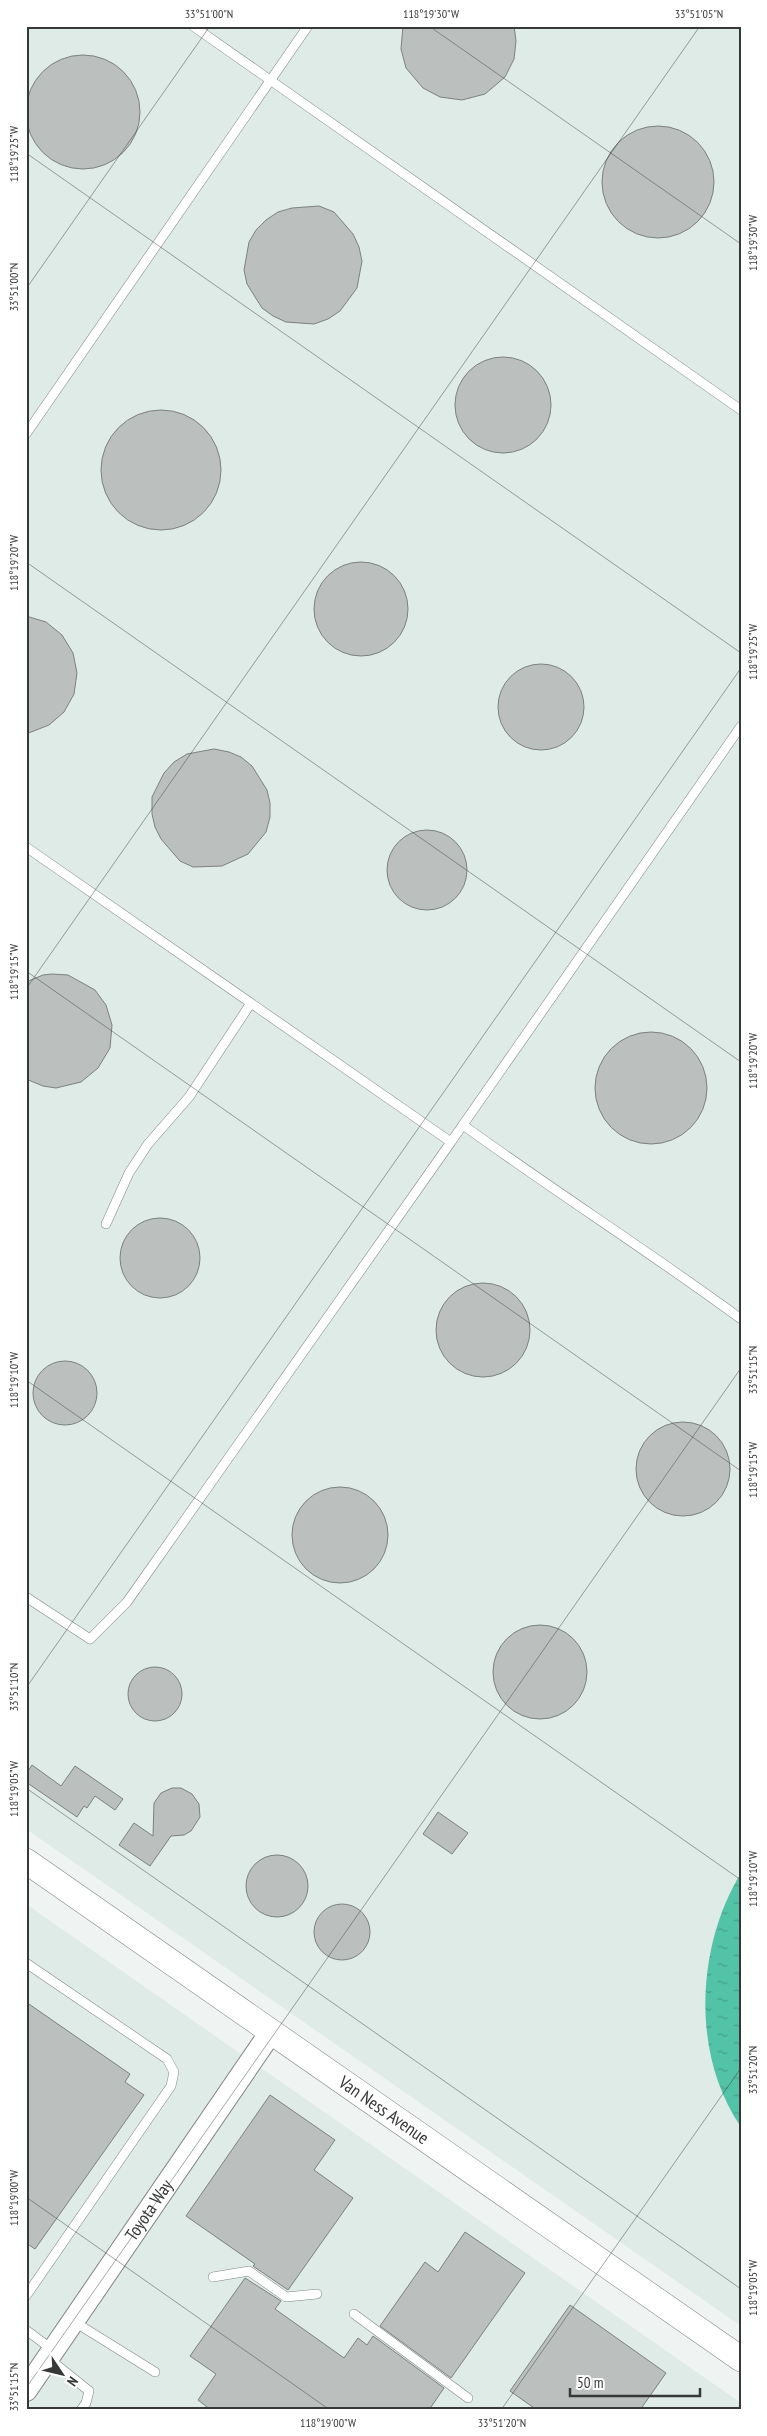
<svg xmlns="http://www.w3.org/2000/svg" width="767" height="2436" font-family="'PT Sans Narrow',sans-serif">
<defs>
<pattern id="water-ripples" width="26" height="14" patternUnits="userSpaceOnUse" patternTransform="scale(1.25)"><rect width="26" height="14" fill="#52c3a6"/><path d="M2 4q2-2 4 0t4 0M15 11q2-2 4 0t4 0" fill="none" stroke="#459f88"/></pattern>
</defs>
<rect width="100%" height="100%" fill="#eff4f3"/>
<path fill="#deebe6" d="M 26,26 L 741,26 L 741,2326 L 26,1829 Z
M 26,1904 L 741,2403 L 741,2410 L 26,2410 Z"/>
<path fill="url(#water-ripples)" d="M 741,1873 L 741,2127 C 691,2055 696,1946 741,1873 Z"/>
<path fill="#bbc0be" stroke="#7c817f" d="M 403,26 L 514,26 L 516,41 L 514,59 L 505,77 L 485,94 L 462,100 L 440,97 L 423,88 L 406,68 L 401,49 Z
M26 112a57 57 0 1 1 114 0a57 57 0 1 1-114 0Z
M602 182a56 56 0 1 1 112 0a56 56 0 1 1-112 0Z
M 319,206 L 334,212 L 353,234 L 359,247 L 362,261 L 357,288 L 340,311 L 328,319 L 314,324 L 286,322 L 273,316 L 262,308 L 247,284 L 244,270 L 249,242 L 256,230 L 266,220 L 278,212 L 292,208 Z
M455 405a48 48 0 1 1 96 0a48 48 0 1 1-96 0Z
M101 470a60 60 0 1 1 120 0a60 60 0 1 1-120 0Z
M314 609a47 47 0 1 1 94 0a47 47 0 1 1-94 0Z
M 26,616 L 46,622 L 62,635 L 73,653 L 77,673 L 74,694 L 64,712 L 49,725 L 26,734 Z
M498 707a43 43 0 1 1 86 0a43 43 0 1 1-86 0Z
M 214,749 L 229,752 L 241,757 L 252,766 L 267,790 L 270,803 L 270,817 L 266,832 L 248,854 L 222,866 L 193,867 L 180,861 L 161,839 L 155,827 L 152,814 L 152,797 L 164,773 L 174,762 L 187,754 Z
M387 870a40 40 0 1 1 80 0a40 40 0 1 1-80 0Z
M 52,974 L 68,975 L 95,990 L 106,1005 L 112,1025 L 110,1048 L 98,1068 L 81,1082 L 56,1088 L 43,1086 L 26,1079 L 26,982 L 43,975 Z
M595 1088a56 56 0 1 1 112 0a56 56 0 1 1-112 0Z
M120 1258a40 40 0 1 1 80 0a40 40 0 1 1-80 0Z
M436 1330a47 47 0 1 1 94 0a47 47 0 1 1-94 0Z
M33 1393a32 32 0 1 1 64 0a32 32 0 1 1-64 0Z
M636 1469a47 47 0 1 1 94 0a47 47 0 1 1-94 0Z
M292 1535a48 48 0 1 1 96 0a48 48 0 1 1-96 0Z
M493 1672a47 47 0 1 1 94 0a47 47 0 1 1-94 0Z
M128 1694a27 27 0 1 1 54 0a27 27 0 1 1-54 0Z
M 32,1765 L 61,1786 L 75,1766 L 123,1799 L 115,1810 L 95,1796 L 87,1808 L 84,1806 L 77,1817 L 26,1782 L 26,1774 Z
M 172,1788 L 181,1788 L 192,1794 L 199,1804 L 200,1817 L 191,1831 L 184,1835 L 171,1836 L 150,1866 L 119,1845 L 134,1823 L 153,1836 L 154,1803 L 161,1793 Z
M 438,1812 L 468,1833 L 452,1854 L 423,1834 Z
M246 1886a31 31 0 1 1 62 0a31 31 0 1 1-62 0Z
M314 1932a28 28 0 1 1 56 0a28 28 0 1 1-56 0Z
M 26,2002 L 130,2074 L 125,2082 L 144,2095 L 35,2249 L 26,2243 Z
M 270,2095 L 335,2140 L 314,2170 L 353,2198 L 288,2290 L 253,2266 L 255,2264 L 186,2216 Z
M 465,2232 L 525,2273 L 451,2378 L 380,2326 L 425,2262 L 438,2272 Z
M 245,2278 L 281,2301 L 275,2309 L 344,2358 L 358,2338 L 367,2345 L 373,2336 L 444,2388 L 429,2410 L 211,2410 L 198,2400 L 216,2374 L 190,2356 Z
M 570,2305 L 666,2373 L 640,2410 L 537,2410 L 510,2391 Z"/>
<g fill="none" stroke-linecap="round" stroke-linejoin="round">
<g stroke="#808483" stroke-width="10">
<path id="service" d="M 193,26 L 741,410
M 26,434 L 308,26
M 26,847 L 451,1142 L 741,726
M 463,1125 C 554,1191 650,1252 741,1319
M 106,1224 L 129,1173 L 148,1144 L 189,1097 L 251,1003
M 26,1597 L 90,1639 L 127,1602 L 451,1142
M 26,1963 L 167,2059 L 174,2072 L 171,2086 L 26,2296
M 213,2277 L 249,2271 L 286,2297 L 317,2294
M 354,2314 L 468,2398
M 73,2321 L 155,2372
M 26,2330 L 53,2350
M 48,2358 L 89,2391 L 86,2403 L 81,2410"/>
</g>
<g stroke="#808483" stroke-width="24">
<g id="tertiary">
<path id="s1" d="M 26,2390 L 271,2032"/>
</g>
</g>
<g stroke="#808483" stroke-width="26">
<g id="secondary">
<path id="s2" d="M 26,1861 L 741,2359"/>
</g>
</g>
<use href="#service" stroke="#fff" stroke-width="9"/>
<use href="#tertiary" stroke="#fff" stroke-width="22"/>
<use href="#secondary" stroke="#fff" stroke-width="25"/>
</g>
<path fill="none" stroke="#373938" stroke-width="1" stroke-opacity="0.45" d="M 429,26 L 741,244M 26,153 L 741,653M 26,289 L 210,26M 26,562 L 741,1062M 26,971 L 741,1471M 26,989 L 700,26M 26,1380 L 741,1880M 26,1688 L 741,668M 26,1788 L 741,2289M 26,2197 L 330,2410M 26,2388 L 741,1368M 501,2410 L 741,2068"/>
<g text-anchor="middle" stroke-width="4.5" stroke-linejoin="round" paint-order="stroke">
<g font-size="18" fill="#373938" stroke="#fff">
<text dy="6" stroke="none"><textPath href="#s2" startOffset="436">Van Ness Avenue</textPath></text>
<text dy="6" stroke="none"><textPath href="#s1" startOffset="218">Toyota Way</textPath></text>
</g>
</g>
<rect width="767" height="2436" fill="none" stroke="#ffffff" stroke-width="55"/>
<g transform="translate(62 2374) rotate(125)" stroke="#ffffff" stroke-width="4" paint-order="stroke">
<path d="M0-4L9 19L0 12L-9 19Z" fill="#373938"/>
<text y="-8" font-size="14" font-weight="bold" text-anchor="middle" fill="#373938">N</text>
</g>
<path d="M570 2388v8h130v-8" fill="none" stroke="#373938" stroke-width="2.5"/>
<text x="577" y="2388" font-size="15" fill="#373938" stroke="#ffffff" stroke-width="4" paint-order="stroke">50 m</text>
<rect x="28" y="28" width="712" height="2380" fill="none" stroke="#373938" stroke-width="2"/>
<g font-size="12" text-anchor="middle" fill="#373938">
<text x="209" y="18">33°51'00"N</text>
<text x="431" y="18">118°19'30"W</text>
<text x="699" y="18">33°51'05"N</text>
<text transform="translate(14 154) rotate(-90)" y="4">118°19'25"W</text>
<text transform="translate(753 243) rotate(-90)" y="4">118°19'30"W</text>
<text transform="translate(14 287) rotate(-90)" y="4">33°51'00"N</text>
<text transform="translate(14 563) rotate(-90)" y="4">118°19'20"W</text>
<text transform="translate(753 652) rotate(-90)" y="4">118°19'25"W</text>
<text transform="translate(14 972) rotate(-90)" y="4">118°19'15"W</text>
<text transform="translate(753 1061) rotate(-90)" y="4">118°19'20"W</text>
<text transform="translate(753 1370) rotate(-90)" y="4">33°51'15"N</text>
<text transform="translate(14 1380) rotate(-90)" y="4">118°19'10"W</text>
<text transform="translate(753 1470) rotate(-90)" y="4">118°19'15"W</text>
<text transform="translate(14 1687) rotate(-90)" y="4">33°51'10"N</text>
<text transform="translate(14 1789) rotate(-90)" y="4">118°19'05"W</text>
<text transform="translate(753 1879) rotate(-90)" y="4">118°19'10"W</text>
<text transform="translate(753 2070) rotate(-90)" y="4">33°51'20"N</text>
<text transform="translate(14 2198) rotate(-90)" y="4">118°19'00"W</text>
<text transform="translate(753 2288) rotate(-90)" y="4">118°19'05"W</text>
<text transform="translate(14 2387) rotate(-90)" y="4">33°51'15"N</text>
<text x="328" y="2427">118°19'00"W</text>
<text x="502" y="2427">33°51'20"N</text>
</g>
</svg>
